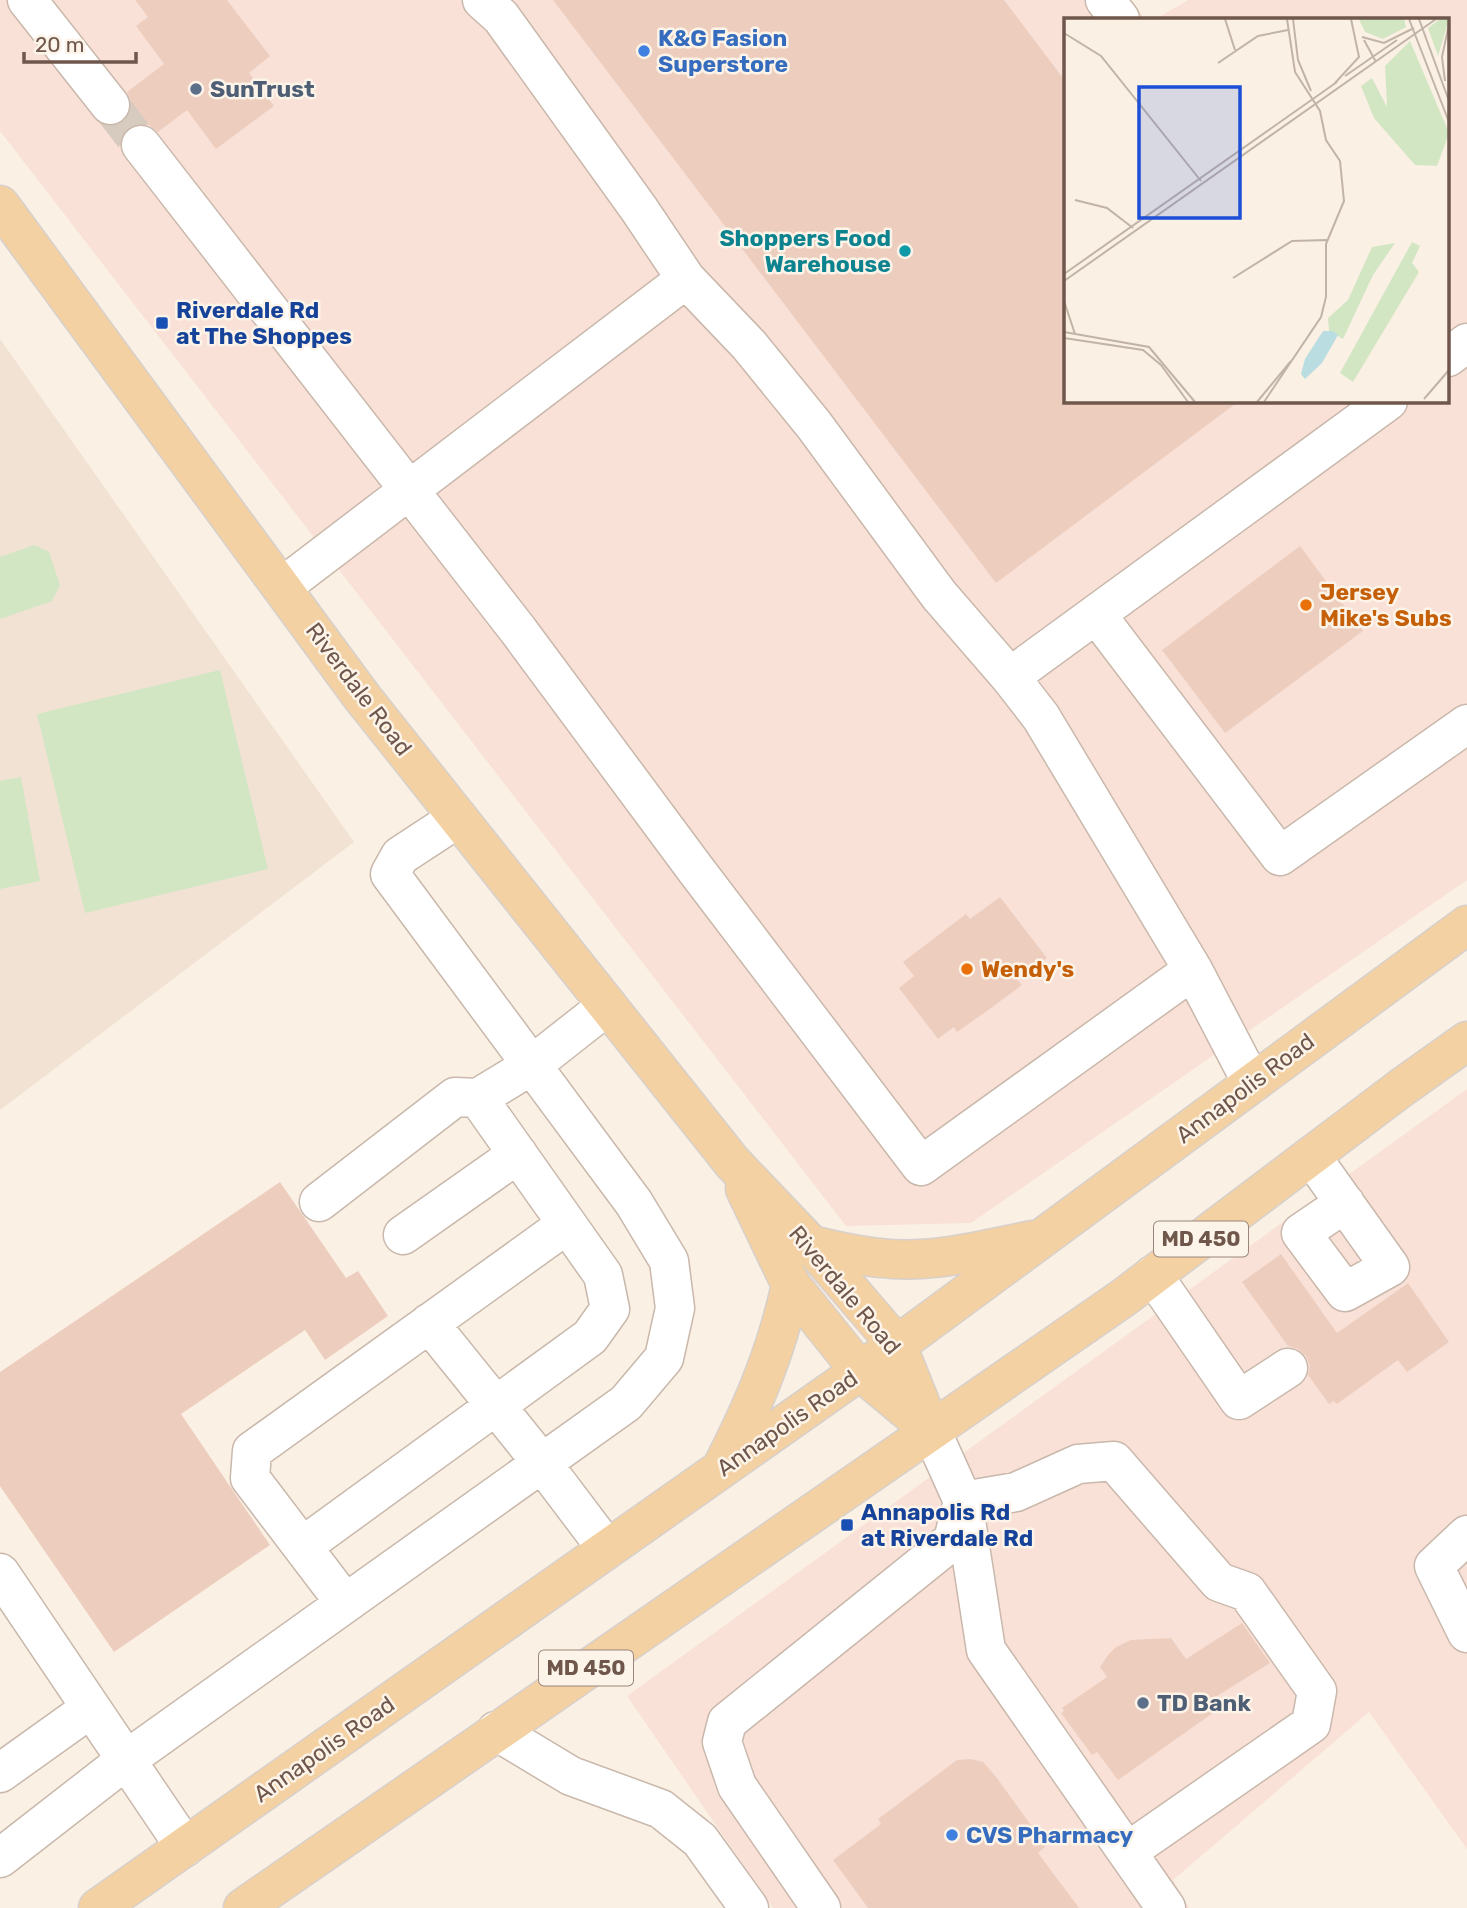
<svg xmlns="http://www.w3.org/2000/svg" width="1467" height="1908" font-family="Rubik,sans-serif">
<rect width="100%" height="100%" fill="#faf0e4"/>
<path fill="#f1e2d3" d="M 0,339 L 354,842 L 0,1110 Z"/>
<path fill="#f9e1d8" d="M 0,0 L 1131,0 L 1145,19 L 1066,19 L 1066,401 L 1448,401 L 1448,19 L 1156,19 L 1188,0 L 1467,0 L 1467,880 L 971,1223 L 846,1226 L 0,131 Z
M 1467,1089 L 1467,1849 L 1369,1712 L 1173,1880 L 1189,1908 L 773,1908 L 627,1696 Z"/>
<path fill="#d3e6c4" d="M 34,545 L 49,552 L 60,585 L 52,601 L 0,619 L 0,557 Z
M 220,670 L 268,869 L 85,913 L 37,714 Z
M 21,777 L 40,881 L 0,889 L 0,781 Z"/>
<path fill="#edcebe" d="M 135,0 L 227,0 L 270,56 L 249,73 L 274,106 L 216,149 L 187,110 L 158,132 L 149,125 L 139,123 L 128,127 L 121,137 L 119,148 L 102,125 L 114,126 L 124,122 L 130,112 L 132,103 L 127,92 L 164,64 L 136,26 L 148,17 Z
M 553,0 L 1004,0 L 1066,82 L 1066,401 L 1239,401 L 996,583 Z
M 1300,546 L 1363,631 L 1225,733 L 1162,650 Z
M 1000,897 L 1047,958 L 1017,979 L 1022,985 L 987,1011 L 957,1032 L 954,1027 L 938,1039 L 899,988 L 914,976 L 903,962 L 966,914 L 970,919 Z
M 280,1182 L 346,1278 L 358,1271 L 388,1316 L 325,1360 L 305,1330 L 181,1414 L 270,1545 L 114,1652 L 0,1486 L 0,1372 Z
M 1281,1254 L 1337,1333 L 1408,1283 L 1449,1342 L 1407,1372 L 1398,1360 L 1337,1404 L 1334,1401 L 1329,1404 L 1308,1375 L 1310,1366 L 1306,1356 L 1298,1349 L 1288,1346 L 1242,1282 Z
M 1242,1623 L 1270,1663 L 1214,1698 L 1220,1708 L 1118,1780 L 1097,1752 L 1092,1755 L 1061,1713 L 1064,1711 L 1062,1708 L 1107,1677 L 1100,1667 L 1108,1655 L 1116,1647 L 1131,1640 L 1171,1638 L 1186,1659 Z
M 971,1759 L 983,1762 L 997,1778 L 1046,1846 L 1038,1853 L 1079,1908 L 868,1908 L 833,1860 L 881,1824 L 878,1819 L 957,1760 Z"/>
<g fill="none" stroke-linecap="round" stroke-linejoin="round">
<path stroke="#d7cabe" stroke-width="38" stroke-dasharray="38 19" stroke-linecap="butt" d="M 110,105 L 141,145"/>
<g stroke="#c9b8ab" stroke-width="41">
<path id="minor" d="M 27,0 L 110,105
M 482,0 L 501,17 L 639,209 L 686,279 L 749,345 L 814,425 L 939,595 L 1010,677 L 1041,717 L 1193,970 L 1252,1083
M 1105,0 L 1120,19
M 141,145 L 518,630 L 696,870 L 921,1166 L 1193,970
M 1448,357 L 1467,343
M 282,587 L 686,279
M 1096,614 L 1280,856 L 1467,724
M 1010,677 L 1388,401
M 478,1098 L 532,1065 L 607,1006
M 1311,1156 L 1390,1267 L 1345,1292 L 1301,1233 L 1345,1203
M 403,1235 L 518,1154
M 1153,1275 L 1239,1400 L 1288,1368
M 429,1323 L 542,1463 L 607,1549
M 931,1430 L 963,1501 L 986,1650 L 1166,1908
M 963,1501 L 1016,1492 L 1078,1464 L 1114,1461 L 1219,1582 L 1247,1592 L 1317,1691 L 1311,1724 L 1127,1852
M 1467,1535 L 1434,1566 L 1467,1633
M 303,1546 L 590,1337 L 610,1309 L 603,1275 L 478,1098 L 455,1097 L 319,1202
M 0,1573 L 185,1847
M 345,1603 L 250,1478 L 252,1451 L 566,1225
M 496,1731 L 571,1776 L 661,1809 L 700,1840 L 749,1908
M 0,1773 L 91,1708
M 0,1858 L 126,1760 L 626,1403 L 664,1358 L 675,1308 L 669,1261 L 634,1203 L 390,874 L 400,856 L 458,818
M 821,1908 L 737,1786 L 722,1742 L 727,1722 L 953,1540 L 963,1501"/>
</g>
<g stroke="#d7d0cd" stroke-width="41">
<path id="major" d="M 0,205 L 362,697 L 732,1162 L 811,1245 L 897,1345 L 931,1430
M 745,1189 L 791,1285 L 860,1371 L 927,1427
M 811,1245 C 834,1250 857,1256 881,1258 C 931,1264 983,1250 1032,1240
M 723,1465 C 754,1404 776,1353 791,1285
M 98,1908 L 897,1345 L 1467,925
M 243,1908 L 1123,1298 L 1401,1088 L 1467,1041"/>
</g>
<use href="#minor" stroke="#fff" stroke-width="38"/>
<use href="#major" stroke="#f3d1a2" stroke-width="38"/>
</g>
<g fill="#3f7fe0" stroke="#fdf4e9" stroke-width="2.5">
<circle cx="644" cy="51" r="7"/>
<circle cx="952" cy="1835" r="7"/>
</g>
<g fill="#5c6f8a" stroke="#fdf4e9" stroke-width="2.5">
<circle cx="196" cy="89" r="7"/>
<circle cx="1143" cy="1703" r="7"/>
</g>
<circle fill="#0f9aa8" stroke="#fdf4e9" stroke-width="2.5" cx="905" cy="251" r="7"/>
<g fill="#1a4fb4" stroke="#fdf4e9" stroke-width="2.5">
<rect x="155" y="316" width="14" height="14" rx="3.5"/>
<rect x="840" y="1518" width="14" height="14" rx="3.5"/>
</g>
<g fill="#e8710a" stroke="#fdf4e9" stroke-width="2.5">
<circle cx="1306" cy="605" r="7"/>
<circle cx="967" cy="969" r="7"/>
</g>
<g text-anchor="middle" stroke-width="5" stroke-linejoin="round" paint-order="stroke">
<g fill="#fdf4e9" stroke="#9a867b" stroke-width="2">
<rect x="1154" y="1221.5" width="94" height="35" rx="5"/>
<rect x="539" y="1650.5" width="94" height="35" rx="5"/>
</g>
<g font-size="21" font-weight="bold" fill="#6f574c">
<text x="1201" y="1246">MD 450</text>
<text x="586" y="1675">MD 450</text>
</g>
<g font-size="23" font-weight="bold" fill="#366cbe" stroke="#fdf4e9" text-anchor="start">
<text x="658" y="46">K&amp;G Fasion<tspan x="658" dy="26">Superstore</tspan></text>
<text x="966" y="1843">CVS Pharmacy</text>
</g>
<g font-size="23" font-weight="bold" fill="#4e5e75" stroke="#fdf4e9" text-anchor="start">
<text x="210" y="97">SunTrust</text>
<text x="1157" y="1711">TD Bank</text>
</g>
<g font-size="23" font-weight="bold" fill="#0d838f" stroke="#fdf4e9" text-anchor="end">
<text x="891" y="246">Shoppers Food<tspan x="891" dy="26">Warehouse</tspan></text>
</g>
<g font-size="23" font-weight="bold" fill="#164399" stroke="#fdf4e9" text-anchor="start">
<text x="176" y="318">Riverdale Rd<tspan x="176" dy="26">at The Shoppes</tspan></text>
<text x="861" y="1520">Annapolis Rd<tspan x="861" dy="26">at Riverdale Rd</tspan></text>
</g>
<g font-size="23" font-weight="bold" fill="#c56008" stroke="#fdf4e9" text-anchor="start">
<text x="1320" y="600">Jersey<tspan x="1320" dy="26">Mike's Subs</tspan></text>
<text x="981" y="977">Wendy's</text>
</g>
<g font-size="23" fill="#6f574c" stroke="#fdf4e9">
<text transform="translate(359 689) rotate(53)" y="8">Riverdale Road</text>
<text transform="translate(1245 1088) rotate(-37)" y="8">Annapolis Road</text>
<text transform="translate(845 1290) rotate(50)" y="8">Riverdale Road</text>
<text transform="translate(787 1423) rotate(-35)" y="8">Annapolis Road</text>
<text transform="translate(324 1749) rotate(-35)" y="8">Annapolis Road</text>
</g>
</g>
<g transform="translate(1064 18)">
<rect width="385" height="385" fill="#faf0e4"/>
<path d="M 295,1 L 340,1 L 342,9 L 319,21 L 301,14 ZM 376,1 L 385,1 L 374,38 L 364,10 ZM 346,23 L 385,115 L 373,148 L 351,147 L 310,100 L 297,68 L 308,60 L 323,89 L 321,48 ZM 348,224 L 356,228 L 348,245 L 355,254 L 289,364 L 276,355 ZM 331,225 L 309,257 L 279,321 L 265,313 L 264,300 L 284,282 L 308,229 Z" fill="#d3e6c4"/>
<path d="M 259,313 L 269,313 L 274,317 L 258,345 L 241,361 L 237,356 L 241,341 Z" fill="#badde1"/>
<path fill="none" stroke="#c2b3a7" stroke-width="2" d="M 161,1 L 171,32M 229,1 L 234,42 L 247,73M 345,1 L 385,104M 355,1 L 385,83M 0,15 L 37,38 L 137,163M 298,19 L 320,25 L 350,10M 300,22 L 312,44M 154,45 L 194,18 L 224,12M 281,58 L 333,22M 381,63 L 378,39 L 385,6M 271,65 L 295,39 L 287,1M 11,182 L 43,190 L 69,210M 0,256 L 273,64M 169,260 L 228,223 L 263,222M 0,263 L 372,1M 0,283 L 11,316M 0,314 L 85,329 L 131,384M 0,320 L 79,332 L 97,347 L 124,384M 360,381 L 385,352M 193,384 L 227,343M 200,384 L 257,299 L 262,279 L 262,226 L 280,183 L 276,143 L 262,122 L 256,93 L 231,54 L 223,1"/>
<path fill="#1d4ed8" fill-opacity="0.15" stroke="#1d4ed8" stroke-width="3.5" d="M 75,69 L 176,69 L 176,200 L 75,200 Z"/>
<rect width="385" height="385" fill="none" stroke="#6f574c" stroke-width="3.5"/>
</g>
<path d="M24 52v10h112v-10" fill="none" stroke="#6f574c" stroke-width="3.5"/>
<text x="35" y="52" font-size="21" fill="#6f574c" stroke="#fdf4e9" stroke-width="5" paint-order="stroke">20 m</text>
</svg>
